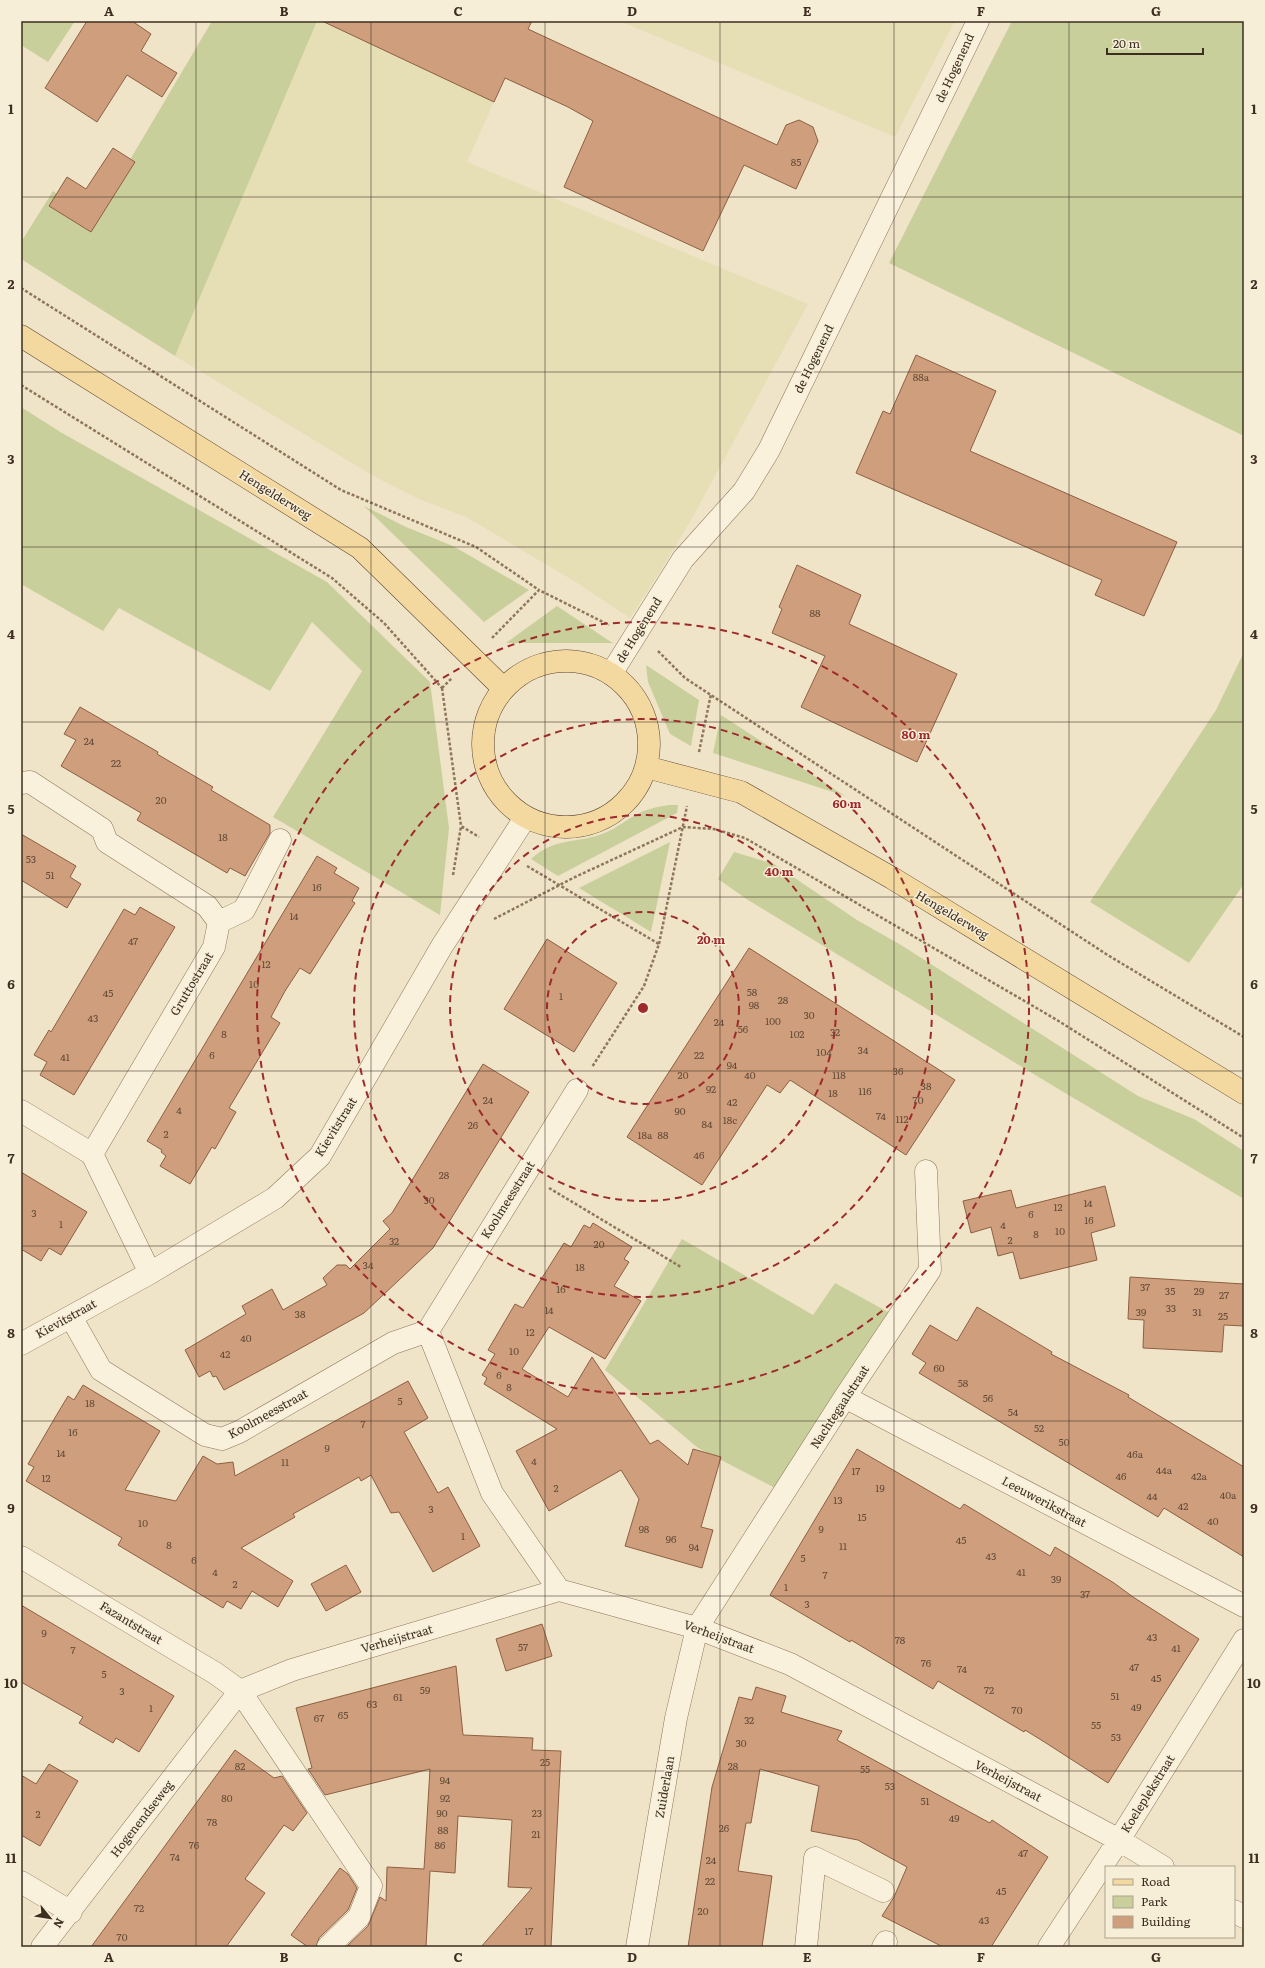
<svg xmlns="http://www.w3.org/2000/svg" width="1265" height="1968" font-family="Literata,serif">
<rect width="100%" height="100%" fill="#f0e4c8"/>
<path fill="#e6deb5" d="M 317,21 L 530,21 L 467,162 L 808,304 L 695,513 L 663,567 L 630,618 L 574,581 L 466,517 L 419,499 L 375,477 L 175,356 Z
M 620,21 L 955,21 L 895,137 Z"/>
<path fill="#c9cf9b" d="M 21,21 L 75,21 L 48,62 L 21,45 Z
M 212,21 L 317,21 L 175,356 L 21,259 L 21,242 L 53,191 L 95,219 Z
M 1012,21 L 1244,21 L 1244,436 L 889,263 Z
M 21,407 L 62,433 L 327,582 L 430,682 L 449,828 L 440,915 L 273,817 L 362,671 L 312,622 L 270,691 L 119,608 L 103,631 L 21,584 Z
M 364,506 L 406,527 L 453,546 L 529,590 L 484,622 Z
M 557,606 L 611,642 L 614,643 L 506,643 Z
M 1244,652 L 1244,884 L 1189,963 L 1090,902 L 1216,710 Z
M 646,665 L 699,700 L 691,746 L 670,734 L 648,682 Z
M 721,715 L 845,796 L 713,753 Z
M 669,805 L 678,805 L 677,813 L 558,876 L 531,859 C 555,837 574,844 602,834 C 614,830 623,822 634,816 C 645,809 657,807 669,805 Z
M 670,842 L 651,932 L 579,888 Z
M 734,852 L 774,864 L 857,920 L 901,945 L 1138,1096 L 1194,1119 L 1244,1151 L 1244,1199 L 1060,1090 L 748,900 L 718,879 Z
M 682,1239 L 813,1315 L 835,1283 L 890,1313 L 779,1490 L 698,1448 L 605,1370 Z"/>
<path fill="#cf9f7d" stroke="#8d5f41" d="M 87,21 L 132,21 L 151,34 L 141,51 L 177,73 L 162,97 L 127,75 L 97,122 L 45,88 Z
M 322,21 L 532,21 L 528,29 L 777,145 L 786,125 L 799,120 L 813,127 L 818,141 L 796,189 L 744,165 L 703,251 L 564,187 L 593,121 L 568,107 L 505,78 L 494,102 Z
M 113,148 L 135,162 L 91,232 L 49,206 L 67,177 L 86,189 Z
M 916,355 L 996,391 L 970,451 L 1177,542 L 1144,616 L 1095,595 L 1102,580 L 856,473 L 883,411 L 890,414 Z
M 797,565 L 861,595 L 849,624 L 957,674 L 917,762 L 801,707 L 825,656 L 772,633 L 782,609 L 779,607 Z
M 80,707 L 158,752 L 157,754 L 213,787 L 211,790 L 270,825 L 270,833 L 245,876 L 230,868 L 227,873 L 137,820 L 141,813 L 61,766 L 76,740 L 64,734 Z
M 21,834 L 76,866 L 70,877 L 81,884 L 67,908 L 21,880 Z
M 317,856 L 337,868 L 334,873 L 359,888 L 352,901 L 355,903 L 310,974 L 300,968 L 285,991 L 271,1017 L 280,1023 L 229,1108 L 236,1112 L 215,1149 L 212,1147 L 190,1184 L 160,1166 L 166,1156 L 161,1152 L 162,1150 L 147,1141 Z
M 140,907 L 175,927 L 74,1095 L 40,1075 L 47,1062 L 34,1055 L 49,1030 L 51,1032 L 124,909 L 135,915 Z
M 547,939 L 617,983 L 574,1052 L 504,1009 Z
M 749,948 L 955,1080 L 906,1155 L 790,1080 L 780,1093 L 767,1085 L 702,1185 L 627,1137 Z
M 483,1064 L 529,1092 L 433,1248 L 364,1313 L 274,1363 L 224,1390 L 216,1376 L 213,1377 L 210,1371 L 199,1377 L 185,1350 L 246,1314 L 242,1306 L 272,1289 L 283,1310 L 327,1285 L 323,1278 L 337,1265 L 346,1265 L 350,1269 L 390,1229 L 383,1221 L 392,1213 Z
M 21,1172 L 87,1212 L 61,1255 L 49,1248 L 41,1261 L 21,1249 Z
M 1105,1186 L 1115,1226 L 1091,1233 L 1097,1260 L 1020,1279 L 1013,1252 L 998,1256 L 991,1227 L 971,1233 L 963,1201 L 1011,1190 L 1016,1208 Z
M 593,1223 L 632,1247 L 624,1259 L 629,1262 L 614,1286 L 641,1301 L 605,1359 L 549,1327 L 522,1369 L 568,1397 L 592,1357 L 650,1444 L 658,1440 L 688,1465 L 693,1449 L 721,1457 L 701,1527 L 713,1530 L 702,1568 L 625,1546 L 639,1499 L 621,1470 L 549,1511 L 516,1451 L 557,1429 L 484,1384 L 487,1378 L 482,1375 L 495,1354 L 488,1350 L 515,1304 L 523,1308 L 564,1243 L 571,1247 L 584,1225 L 590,1228 Z
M 1130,1277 L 1244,1284 L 1244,1326 L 1224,1325 L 1222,1352 L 1143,1348 L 1144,1320 L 1128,1319 Z
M 977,1307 L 1052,1352 L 1051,1354 L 1129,1395 L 1128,1397 L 1244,1467 L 1244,1557 L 1164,1508 L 1158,1517 L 919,1373 L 926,1363 L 912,1354 L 930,1325 L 957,1341 Z
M 408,1381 L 428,1418 L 404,1432 L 438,1493 L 448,1487 L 480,1546 L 433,1572 L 399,1512 L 391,1513 L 371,1475 L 361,1481 L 359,1477 L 293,1514 L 295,1517 L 241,1548 L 293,1581 L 278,1607 L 252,1591 L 241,1609 L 227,1601 L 223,1608 L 118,1545 L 122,1538 L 26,1481 L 34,1467 L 28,1464 L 56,1416 L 68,1396 L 74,1400 L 83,1385 L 160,1431 L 125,1490 L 176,1501 L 203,1456 L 217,1464 L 233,1462 L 235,1476 Z
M 857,1449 L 960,1509 L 964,1504 L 1050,1556 L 1055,1547 L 1114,1583 L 1133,1597 L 1199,1639 L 1108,1783 L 1046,1743 L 1025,1730 L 1024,1732 L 938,1681 L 933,1689 L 851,1640 L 850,1642 L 770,1595 Z
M 346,1565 L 361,1592 L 326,1611 L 311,1584 Z
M 21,1605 L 174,1696 L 139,1752 L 116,1738 L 113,1743 L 79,1723 L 83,1717 L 21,1682 Z
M 542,1624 L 552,1656 L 506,1671 L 496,1639 Z
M 456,1666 L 463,1735 L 533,1738 L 532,1750 L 561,1751 L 551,1947 L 481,1947 L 532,1888 L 508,1887 L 512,1820 L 458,1816 L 455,1873 L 430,1871 L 426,1947 L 346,1947 L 368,1926 L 380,1897 L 386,1901 L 387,1867 L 424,1869 L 430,1769 L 325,1795 L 308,1769 L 312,1768 L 296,1708 Z
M 756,1687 L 786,1696 L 781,1712 L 842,1731 L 837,1740 L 990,1823 L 992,1820 L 1048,1857 L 991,1947 L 943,1947 L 882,1916 L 894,1897 L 907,1867 L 858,1840 L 811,1831 L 819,1786 L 760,1769 L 751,1823 L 746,1823 L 738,1871 L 772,1876 L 762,1947 L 688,1947 L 712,1787 L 739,1697 L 752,1700 Z
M 235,1750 L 274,1778 L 282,1776 L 307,1813 L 293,1831 L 284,1825 L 245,1879 L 265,1893 L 226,1947 L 91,1947 Z
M 49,1764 L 78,1781 L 40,1846 L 21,1835 L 21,1775 L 36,1784 Z
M 340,1868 L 348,1874 L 357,1888 L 348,1910 L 319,1938 L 316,1947 L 308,1947 L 291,1935 Z"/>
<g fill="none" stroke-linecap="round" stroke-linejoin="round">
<g stroke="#8d765c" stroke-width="23">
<path id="minor" d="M 611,674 L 683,559 L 744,491 L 769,450 L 978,21
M 21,783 L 30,782 L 102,829 L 107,842 L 207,906 L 219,922 L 214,947 L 92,1154 L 150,1273
M 219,922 L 244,910 L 280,840
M 21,1111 L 92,1154
M 71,1317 L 101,1370 L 205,1435 L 222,1439 L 239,1432 L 393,1343 L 428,1331 L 492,1493 L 559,1590
M 428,1331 L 577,1090
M 21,1344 L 150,1273 L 275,1198 L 320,1156 L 442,946 L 525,818
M 845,1397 L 1244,1606
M 21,1557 L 215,1673 L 240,1691 L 371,1886 L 359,1917 L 328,1947
M 240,1691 L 292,1670 L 559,1590 L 697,1628 L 790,1664 L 1119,1840 L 1163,1867
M 21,1882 L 71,1912
M 1234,1911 L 1244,1917
M 42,1947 L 240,1691
M 637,1947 L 676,1718 L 697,1628 L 845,1397 L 930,1270 L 926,1171
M 806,1947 L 815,1858 L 883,1891
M 883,1947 L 886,1942
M 1049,1947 L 1119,1840 L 1244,1640"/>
</g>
<g stroke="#5b4430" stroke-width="23">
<path id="major" d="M 21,336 L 360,548 L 503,688
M483 744a83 83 0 1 1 166 0a83 83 0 1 1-166 0Z
M 646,767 L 741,792 L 892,878 L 1244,1093"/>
</g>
<path stroke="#8d765c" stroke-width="2.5" stroke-dasharray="3 2" stroke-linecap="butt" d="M 21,288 L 341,490 L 476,547 L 539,590
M 21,385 L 332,578 L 384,623 L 442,688
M 492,638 L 539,590 L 609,625
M 658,651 L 685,678 L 1106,954 L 1244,1037
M 442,688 L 452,678
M 442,688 L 461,826 L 479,837
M 699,752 L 711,694
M 527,866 L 659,944 L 644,986 L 592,1067
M 453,875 L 461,826
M 494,919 L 575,877 L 683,827 L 714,829 L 745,838 L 1057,1020 L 1244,1138
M 659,944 L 687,806
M 549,1188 L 681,1267"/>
<use href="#minor" stroke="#faf1dc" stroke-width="22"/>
<use href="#major" stroke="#f3d9a0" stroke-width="22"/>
</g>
<path fill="none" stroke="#3d2e20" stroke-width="1" stroke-opacity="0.55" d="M 196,21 L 196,1947M 371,21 L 371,1947M 545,21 L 545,1947M 720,21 L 720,1947M 894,21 L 894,1947M 1069,21 L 1069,1947M 21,197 L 1244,197M 21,372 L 1244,372M 21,547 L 1244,547M 21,722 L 1244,722M 21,897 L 1244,897M 21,1071 L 1244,1071M 21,1246 L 1244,1246M 21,1421 L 1244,1421M 21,1596 L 1244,1596M 21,1771 L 1244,1771"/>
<g fill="none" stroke="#9e2a2b" stroke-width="2" stroke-dasharray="7 5">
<circle cx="643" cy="1008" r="96"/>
<circle cx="643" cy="1008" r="193"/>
<circle cx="643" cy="1008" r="289"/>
<circle cx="643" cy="1008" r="386"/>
</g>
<g text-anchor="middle" stroke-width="3" stroke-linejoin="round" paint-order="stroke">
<g font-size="10" fill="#624a37">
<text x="796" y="166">85</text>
<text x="921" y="381">88a</text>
<text x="815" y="617">88</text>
<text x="89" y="745">24</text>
<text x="116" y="767">22</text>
<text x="161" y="804">20</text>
<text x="223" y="841">18</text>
<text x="31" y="863">53</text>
<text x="50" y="879">51</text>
<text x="317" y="891">16</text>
<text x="294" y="920">14</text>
<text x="133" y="945">47</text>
<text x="266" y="968">12</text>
<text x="254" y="988">10</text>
<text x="752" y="996">58</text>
<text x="108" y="997">45</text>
<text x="561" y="1000">1</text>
<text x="783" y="1004">28</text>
<text x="754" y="1009">98</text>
<text x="809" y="1019">30</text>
<text x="93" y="1022">43</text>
<text x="773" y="1025">100</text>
<text x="719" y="1026">24</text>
<text x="743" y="1033">56</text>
<text x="835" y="1036">32</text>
<text x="224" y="1038">8</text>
<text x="797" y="1038">102</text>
<text x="863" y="1054">34</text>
<text x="824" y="1056">104</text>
<text x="212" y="1059">6</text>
<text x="699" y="1059">22</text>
<text x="65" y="1061">41</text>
<text x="732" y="1069">94</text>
<text x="898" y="1075">36</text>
<text x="683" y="1079">20</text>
<text x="750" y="1079">40</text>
<text x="839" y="1079">118</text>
<text x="926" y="1090">38</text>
<text x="711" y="1093">92</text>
<text x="865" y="1095">116</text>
<text x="833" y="1097">18</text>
<text x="488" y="1104">24</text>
<text x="918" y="1104">70</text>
<text x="732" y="1106">42</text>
<text x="179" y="1114">4</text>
<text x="680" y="1115">90</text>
<text x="881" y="1120">74</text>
<text x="902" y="1123">112</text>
<text x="730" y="1124">18c</text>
<text x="707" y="1128">84</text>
<text x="473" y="1129">26</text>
<text x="166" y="1138">2</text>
<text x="645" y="1139">18a</text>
<text x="663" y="1139">88</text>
<text x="699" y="1159">46</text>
<text x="444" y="1179">28</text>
<text x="429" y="1204">30</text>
<text x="1088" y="1207">14</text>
<text x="1058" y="1211">12</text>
<text x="34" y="1217">3</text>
<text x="1031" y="1218">6</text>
<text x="1089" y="1224">16</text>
<text x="61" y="1228">1</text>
<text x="1003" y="1229">4</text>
<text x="1060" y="1235">10</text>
<text x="1036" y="1238">8</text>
<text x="1010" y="1244">2</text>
<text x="394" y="1245">32</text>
<text x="599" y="1248">20</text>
<text x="368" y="1269">34</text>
<text x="580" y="1271">18</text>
<text x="1145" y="1291">37</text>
<text x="561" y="1293">16</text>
<text x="1170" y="1295">35</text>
<text x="1199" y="1295">29</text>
<text x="1224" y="1299">27</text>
<text x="1171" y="1312">33</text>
<text x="549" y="1314">14</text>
<text x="1141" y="1316">39</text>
<text x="1197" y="1316">31</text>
<text x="300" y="1318">38</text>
<text x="1223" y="1320">25</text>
<text x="530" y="1336">12</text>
<text x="246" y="1342">40</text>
<text x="514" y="1355">10</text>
<text x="225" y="1358">42</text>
<text x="939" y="1372">60</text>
<text x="499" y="1379">6</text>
<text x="963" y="1387">58</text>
<text x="509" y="1391">8</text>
<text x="988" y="1402">56</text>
<text x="400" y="1405">5</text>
<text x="90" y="1407">18</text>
<text x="1013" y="1416">54</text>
<text x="363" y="1428">7</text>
<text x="1039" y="1432">52</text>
<text x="73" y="1436">16</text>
<text x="1064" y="1446">50</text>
<text x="327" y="1452">9</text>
<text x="61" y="1457">14</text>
<text x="1135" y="1458">46a</text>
<text x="534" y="1465">4</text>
<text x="285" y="1466">11</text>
<text x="1164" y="1474">44a</text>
<text x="856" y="1475">17</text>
<text x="1121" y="1480">46</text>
<text x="1199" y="1480">42a</text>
<text x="46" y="1482">12</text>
<text x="556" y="1492">2</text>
<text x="880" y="1492">19</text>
<text x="1228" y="1499">40a</text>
<text x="1152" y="1500">44</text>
<text x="838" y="1504">13</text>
<text x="1183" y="1510">42</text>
<text x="431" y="1513">3</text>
<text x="862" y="1521">15</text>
<text x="1213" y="1525">40</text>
<text x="143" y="1527">10</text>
<text x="644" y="1533">98</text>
<text x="821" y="1533">9</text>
<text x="463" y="1540">1</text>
<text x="671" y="1543">96</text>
<text x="961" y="1544">45</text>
<text x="169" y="1549">8</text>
<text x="843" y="1550">11</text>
<text x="694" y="1551">94</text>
<text x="991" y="1560">43</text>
<text x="803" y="1562">5</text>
<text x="194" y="1564">6</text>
<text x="215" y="1576">4</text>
<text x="1021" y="1576">41</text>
<text x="825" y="1579">7</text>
<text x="1056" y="1583">39</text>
<text x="235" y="1588">2</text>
<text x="786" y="1591">1</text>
<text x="1085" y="1598">37</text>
<text x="807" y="1608">3</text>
<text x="44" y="1637">9</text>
<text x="1152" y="1641">43</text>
<text x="900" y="1644">78</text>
<text x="523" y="1651">57</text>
<text x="1176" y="1652">41</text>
<text x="73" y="1654">7</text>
<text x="926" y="1667">76</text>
<text x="1134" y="1671">47</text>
<text x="962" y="1673">74</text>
<text x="104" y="1678">5</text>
<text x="1156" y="1682">45</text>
<text x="425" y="1694">59</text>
<text x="989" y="1694">72</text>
<text x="122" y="1695">3</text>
<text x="1115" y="1700">51</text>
<text x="398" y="1701">61</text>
<text x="372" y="1708">63</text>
<text x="1136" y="1711">49</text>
<text x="151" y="1712">1</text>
<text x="1017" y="1714">70</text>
<text x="343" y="1719">65</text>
<text x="319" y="1722">67</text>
<text x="749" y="1724">32</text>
<text x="1096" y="1729">55</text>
<text x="1116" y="1741">53</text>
<text x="741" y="1747">30</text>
<text x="545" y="1766">25</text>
<text x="240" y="1770">82</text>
<text x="733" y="1770">28</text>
<text x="865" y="1773">55</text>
<text x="445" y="1784">94</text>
<text x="890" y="1790">53</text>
<text x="227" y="1802">80</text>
<text x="445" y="1802">92</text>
<text x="925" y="1805">51</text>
<text x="442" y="1817">90</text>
<text x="537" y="1817">23</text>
<text x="38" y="1818">2</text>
<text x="954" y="1822">49</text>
<text x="212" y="1826">78</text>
<text x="724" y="1832">26</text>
<text x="443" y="1834">88</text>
<text x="536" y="1838">21</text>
<text x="194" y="1849">76</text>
<text x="440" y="1849">86</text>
<text x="1023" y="1857">47</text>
<text x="175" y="1861">74</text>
<text x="711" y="1864">24</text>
<text x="710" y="1885">22</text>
<text x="1001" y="1895">45</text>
<text x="139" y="1912">72</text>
<text x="703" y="1915">20</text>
<text x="984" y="1924">43</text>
<text x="529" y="1935">17</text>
<text x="122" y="1941">70</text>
</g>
<g font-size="12" fill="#3d2e20" stroke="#f7eed8">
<text transform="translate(955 68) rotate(-65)" y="4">de Hogenend</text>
<text transform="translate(814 359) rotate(-64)" y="4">de Hogenend</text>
<text transform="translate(275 495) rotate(32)" y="4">Hengelderweg</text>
<text transform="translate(639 630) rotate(-58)" y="4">de Hogenend</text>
<text transform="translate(952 915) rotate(31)" y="4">Hengelderweg</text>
<text transform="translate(192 984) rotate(-59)" y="4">Gruttostraat</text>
<text transform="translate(336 1127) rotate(-58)" y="4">Kievitstraat</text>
<text transform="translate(508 1200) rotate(-58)" y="4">Koolmeesstraat</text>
<text transform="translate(66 1319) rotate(-29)" y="4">Kievitstraat</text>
<text transform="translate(840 1407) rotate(-57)" y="4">Nachtegaalstraat</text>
<text transform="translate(268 1414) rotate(-29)" y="4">Koolmeesstraat</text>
<text transform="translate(1044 1502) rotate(28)" y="4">Leeuwerikstraat</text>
<text transform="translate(131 1623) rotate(31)" y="4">Fazantstraat</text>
<text transform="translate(719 1637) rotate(20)" y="4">Verheijstraat</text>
<text transform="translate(397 1639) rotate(-16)" y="4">Verheijstraat</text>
<text transform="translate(1008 1781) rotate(28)" y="4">Verheijstraat</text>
<text transform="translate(665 1787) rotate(-80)" y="4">Zuiderlaan</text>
<text transform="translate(1148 1794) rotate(-58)" y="4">Koeleplekstraat</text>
<text transform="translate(142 1819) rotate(-52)" y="4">Hogenendseweg</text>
</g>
</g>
<circle cx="643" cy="1008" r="6" fill="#9e2a2b" stroke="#f7eed8" stroke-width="2"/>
<g font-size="12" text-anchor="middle" font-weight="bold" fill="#9e2a2b" stroke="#f7eed8" stroke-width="3" stroke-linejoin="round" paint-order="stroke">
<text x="916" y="739">80 m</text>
<text x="847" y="808">60 m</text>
<text x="779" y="876">40 m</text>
<text x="711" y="944">20 m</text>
</g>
<rect width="1265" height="1968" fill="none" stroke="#f7eed8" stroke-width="44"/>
<rect x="1105" y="1866" width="130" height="72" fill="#f7eed8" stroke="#ada18e"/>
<rect x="1113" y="1879" width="20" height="6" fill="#f3d9a0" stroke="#ada18e"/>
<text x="1141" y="1886" font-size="12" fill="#3d2e20">Road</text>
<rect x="1113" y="1896" width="20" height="12" fill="#c9cf9b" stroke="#ada18e"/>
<text x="1141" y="1906" font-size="12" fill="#3d2e20">Park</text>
<rect x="1113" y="1916" width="20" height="12" fill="#cf9f7d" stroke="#ada18e"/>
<text x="1141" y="1926" font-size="12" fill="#3d2e20">Building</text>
<g transform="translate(50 1918) rotate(120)" stroke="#f7eed8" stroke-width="3" paint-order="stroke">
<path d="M0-3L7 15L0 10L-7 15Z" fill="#3d2e20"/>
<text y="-6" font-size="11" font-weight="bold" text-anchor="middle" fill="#3d2e20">N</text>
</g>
<path d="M1107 48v6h96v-6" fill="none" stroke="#3d2e20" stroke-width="2"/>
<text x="1113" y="48" font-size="12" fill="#3d2e20" stroke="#f7eed8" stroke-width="3" paint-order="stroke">20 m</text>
<rect x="22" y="22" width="1221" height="1924" fill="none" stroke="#3d2e20" stroke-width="1.5"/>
<g font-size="13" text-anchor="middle" font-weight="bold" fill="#3d2e20">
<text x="109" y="16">A</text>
<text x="284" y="16">B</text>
<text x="458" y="16">C</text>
<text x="632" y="16">D</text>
<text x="807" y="16">E</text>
<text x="981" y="16">F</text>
<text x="1156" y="16">G</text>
<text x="11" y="114">1</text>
<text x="1254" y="114">1</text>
<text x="11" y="289">2</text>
<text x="1254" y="289">2</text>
<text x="11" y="464">3</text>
<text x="1254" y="464">3</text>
<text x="11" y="639">4</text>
<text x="1254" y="639">4</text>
<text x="11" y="814">5</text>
<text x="1254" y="814">5</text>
<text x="11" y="989">6</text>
<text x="1254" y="989">6</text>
<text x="11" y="1163">7</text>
<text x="1254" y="1163">7</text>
<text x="11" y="1338">8</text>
<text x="1254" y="1338">8</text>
<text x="11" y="1513">9</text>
<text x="1254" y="1513">9</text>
<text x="11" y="1688">10</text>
<text x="1254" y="1688">10</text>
<text x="11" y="1863">11</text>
<text x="1254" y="1863">11</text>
<text x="109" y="1962">A</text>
<text x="284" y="1962">B</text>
<text x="458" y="1962">C</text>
<text x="632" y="1962">D</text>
<text x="807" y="1962">E</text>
<text x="981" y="1962">F</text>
<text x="1156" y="1962">G</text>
</g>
</svg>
